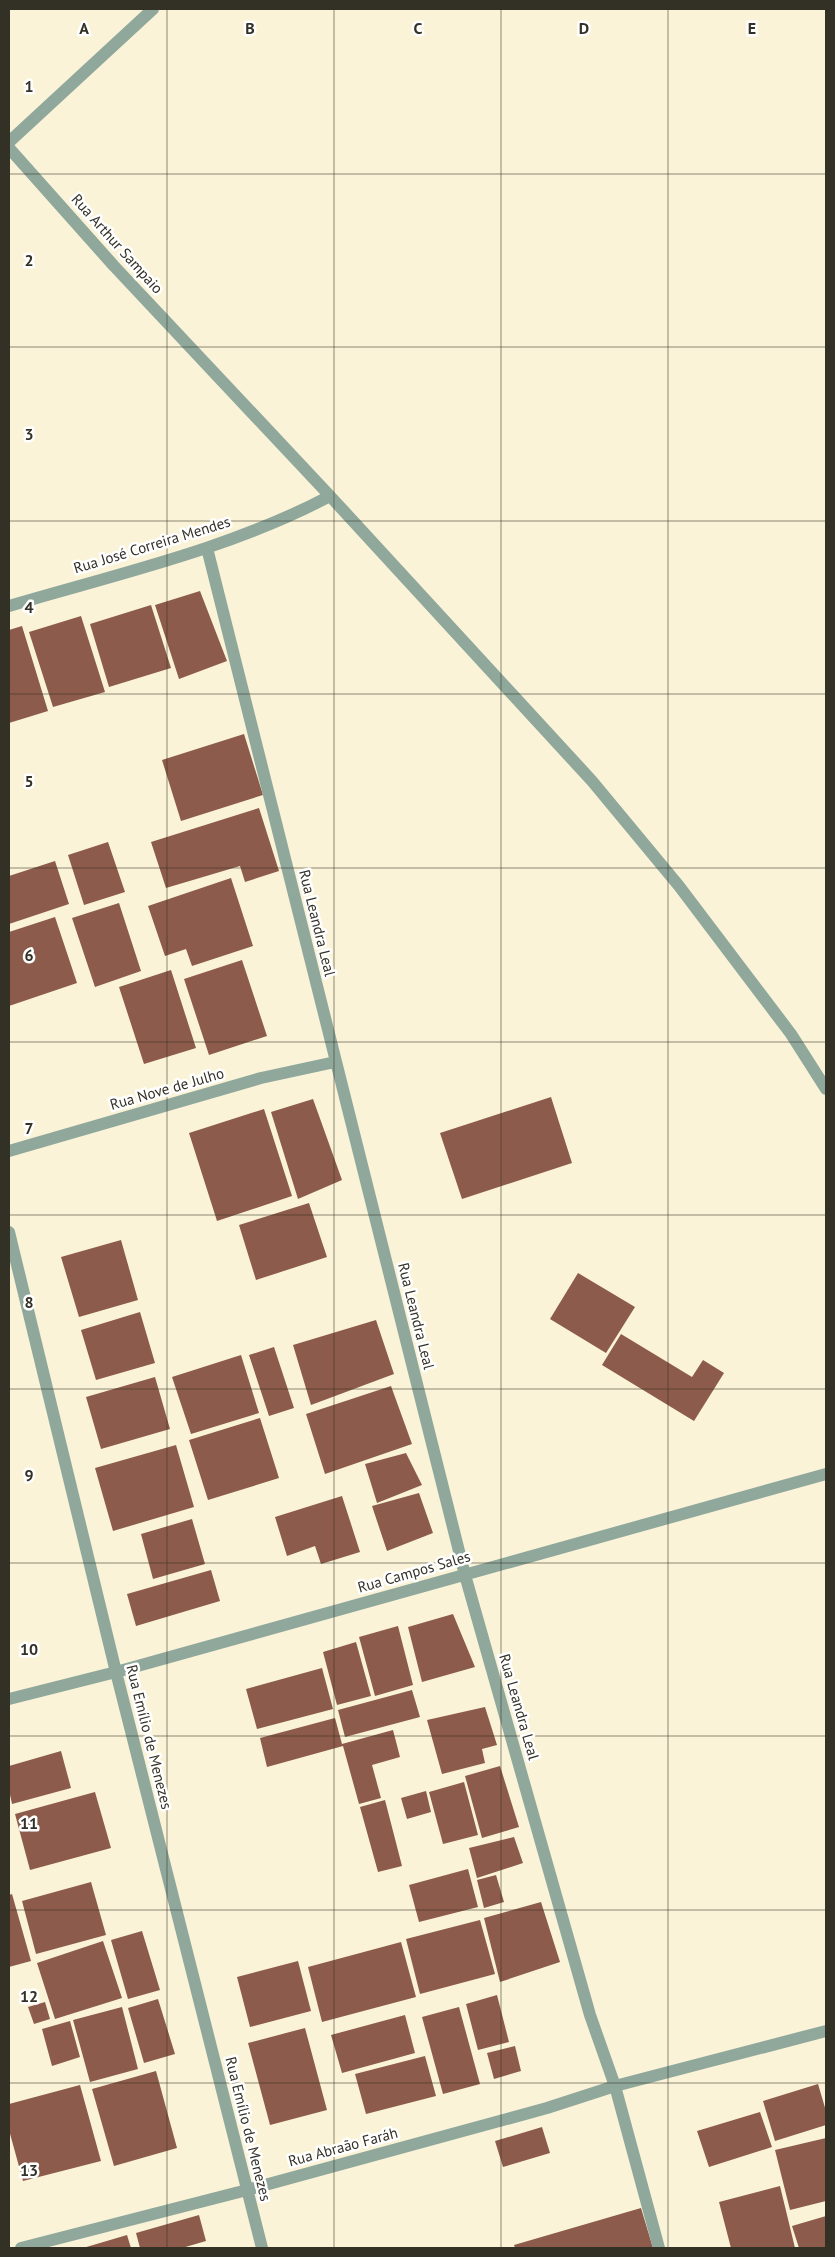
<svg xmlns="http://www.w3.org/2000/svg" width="835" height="2257" font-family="'PT Sans',sans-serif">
<rect width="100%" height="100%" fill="#faf3d7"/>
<path fill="#8d5b4b" d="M 200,591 L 227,661 L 179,679 L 155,605 Z
M 151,605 L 171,668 L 109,687 L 90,624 Z
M 81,616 L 105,692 L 53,707 L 29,632 Z
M 22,626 L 48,711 L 9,723 L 9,630 Z
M 244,734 L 263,795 L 181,821 L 162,760 Z
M 259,808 L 279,871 L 245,882 L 240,866 L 166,888 L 151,842 Z
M 108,842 L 125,892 L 84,905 L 68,855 Z
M 55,861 L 69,904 L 9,924 L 9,876 Z
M 231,878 L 253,946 L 192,966 L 186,949 L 165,956 L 148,906 Z
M 119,903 L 141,971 L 95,987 L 72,918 Z
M 55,917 L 77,983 L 9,1006 L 9,932 Z
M 242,960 L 267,1036 L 209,1055 L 184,979 Z
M 171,970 L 196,1048 L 144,1064 L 119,987 Z
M 551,1097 L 572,1163 L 462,1199 L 440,1133 Z
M 313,1099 L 342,1180 L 298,1199 L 271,1112 Z
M 264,1109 L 292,1196 L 217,1221 L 189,1133 Z
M 309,1203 L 327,1257 L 256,1280 L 239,1225 Z
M 121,1240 L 138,1300 L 79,1317 L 61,1257 Z
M 578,1273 L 635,1307 L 606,1353 L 550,1319 Z
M 140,1312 L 155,1363 L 96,1380 L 81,1330 Z
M 376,1320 L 394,1374 L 311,1405 L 293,1345 Z
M 621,1334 L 692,1377 L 703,1360 L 724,1373 L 694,1421 L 602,1365 Z
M 274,1347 L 294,1408 L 269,1416 L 249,1355 Z
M 241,1355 L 259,1413 L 191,1434 L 172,1377 Z
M 155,1377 L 170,1429 L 101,1449 L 86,1397 Z
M 391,1386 L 412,1444 L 325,1474 L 306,1414 Z
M 260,1418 L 279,1478 L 208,1500 L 189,1440 Z
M 176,1445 L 194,1507 L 113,1531 L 95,1468 Z
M 406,1453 L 422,1485 L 377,1503 L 365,1464 Z
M 419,1493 L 433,1533 L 387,1551 L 372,1506 Z
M 342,1496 L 360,1552 L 321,1564 L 315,1546 L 287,1556 L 275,1517 Z
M 192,1519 L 205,1564 L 153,1579 L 141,1534 Z
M 211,1570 L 220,1601 L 136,1626 L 127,1594 Z
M 453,1614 L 475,1667 L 422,1682 L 408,1627 Z
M 398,1626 L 413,1685 L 375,1696 L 359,1637 Z
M 356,1642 L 371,1696 L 337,1705 L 323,1652 Z
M 322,1668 L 333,1709 L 257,1729 L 246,1689 Z
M 412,1690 L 420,1717 L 345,1737 L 338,1710 Z
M 485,1707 L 497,1745 L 482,1749 L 485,1763 L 442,1774 L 427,1720 Z
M 335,1718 L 342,1744 L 393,1730 L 400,1757 L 372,1765 L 381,1798 L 359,1804 L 343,1746 L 267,1767 L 260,1738 Z
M 61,1751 L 71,1788 L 12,1804 L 9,1790 L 9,1766 Z
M 500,1766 L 519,1827 L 482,1838 L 465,1776 Z
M 464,1782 L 478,1835 L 443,1844 L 429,1792 Z
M 426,1791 L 431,1812 L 407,1819 L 401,1798 Z
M 95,1792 L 111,1848 L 30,1870 L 15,1814 Z
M 385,1800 L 402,1866 L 378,1872 L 360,1807 Z
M 514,1837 L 523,1863 L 477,1878 L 469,1848 Z
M 468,1869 L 478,1907 L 419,1922 L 409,1885 Z
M 496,1875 L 504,1902 L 484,1908 L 477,1880 Z
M 91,1882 L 106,1935 L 36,1954 L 22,1901 Z
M 12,1894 L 31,1961 L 9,1967 L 9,1895 Z
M 541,1902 L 560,1962 L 500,1982 L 484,1918 Z
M 480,1920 L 495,1974 L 420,1994 L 406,1939 Z
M 142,1931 L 160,1990 L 128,1999 L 111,1940 Z
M 103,1941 L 122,1998 L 55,2019 L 37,1963 Z
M 401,1942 L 416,1997 L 322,2022 L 308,1967 Z
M 298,1961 L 311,2011 L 250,2027 L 237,1977 Z
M 497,1995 L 509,2042 L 478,2050 L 466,2004 Z
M 158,1999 L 175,2054 L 144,2063 L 128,2008 Z
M 45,2002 L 50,2019 L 34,2024 L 28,2007 Z
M 122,2007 L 138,2069 L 90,2082 L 73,2020 Z
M 459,2007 L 480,2084 L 443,2094 L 422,2017 Z
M 405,2015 L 415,2053 L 342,2073 L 331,2035 Z
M 70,2021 L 80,2057 L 52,2066 L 42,2029 Z
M 305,2028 L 327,2110 L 270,2125 L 248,2043 Z
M 515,2046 L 521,2071 L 494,2079 L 487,2053 Z
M 425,2056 L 436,2096 L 366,2114 L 355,2074 Z
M 156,2071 L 177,2148 L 114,2166 L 92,2089 Z
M 818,2084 L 826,2111 L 826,2125 L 775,2141 L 763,2101 Z
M 80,2085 L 101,2161 L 23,2181 L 9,2130 L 9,2104 Z
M 760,2112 L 772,2147 L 709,2167 L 697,2131 Z
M 542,2127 L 550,2153 L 503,2167 L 495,2141 Z
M 826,2138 L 826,2201 L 790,2210 L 775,2150 Z
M 780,2186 L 795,2248 L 731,2248 L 719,2202 Z
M 641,2208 L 653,2248 L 515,2248 L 514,2245 Z
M 199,2215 L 206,2241 L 182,2248 L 140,2248 L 136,2233 Z
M 826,2216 L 826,2248 L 799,2248 L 792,2226 Z
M 127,2235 L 131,2248 L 83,2248 Z"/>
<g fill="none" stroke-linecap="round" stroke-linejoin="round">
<path stroke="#90a89c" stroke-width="12" d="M 9,142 L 153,9
M 9,148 L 114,266 L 330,496 L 592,781 L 679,886 L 791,1034 L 826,1089
M 207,548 L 465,1575 L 590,2015 L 615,2086 L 659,2248
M 9,606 C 117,574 230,549 330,496
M 9,1151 L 261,1078 L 335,1062
M 9,1232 L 116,1672 L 262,2248
M 9,1699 L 116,1672 L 826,1474
M 21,2248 L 247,2190 L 547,2108 L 615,2086 L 826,2031"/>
</g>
<path fill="none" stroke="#333026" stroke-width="1" stroke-opacity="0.55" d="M 167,9 L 167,2248M 334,9 L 334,2248M 501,9 L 501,2248M 668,9 L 668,2248M 9,174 L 826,174M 9,347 L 826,347M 9,521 L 826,521M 9,694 L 826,694M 9,868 L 826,868M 9,1042 L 826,1042M 9,1215 L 826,1215M 9,1389 L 826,1389M 9,1563 L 826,1563M 9,1736 L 826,1736M 9,1910 L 826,1910M 9,2083 L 826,2083"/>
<g text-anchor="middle" stroke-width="5" stroke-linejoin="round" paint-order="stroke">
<g font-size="15" fill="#333026" stroke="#fff">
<text transform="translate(117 244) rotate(48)" y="5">Rua Arthur Sampaio</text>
<text transform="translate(152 545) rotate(-17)" y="5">Rua José Correira Mendes</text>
<text transform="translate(317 923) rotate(76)" y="5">Rua Leandra Leal</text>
<text transform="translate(167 1089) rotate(-16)" y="5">Rua Nove de Julho</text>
<text transform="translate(416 1316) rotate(76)" y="5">Rua Leandra Leal</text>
<text transform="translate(414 1572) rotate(-16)" y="5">Rua Campos Sales</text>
<text transform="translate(519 1707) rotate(74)" y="5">Rua Leandra Leal</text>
<text transform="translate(149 1737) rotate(76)" y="5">Rua Emílio de Menezes</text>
<text transform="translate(248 2129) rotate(76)" y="5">Rua Emílio de Menezes</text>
<text transform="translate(343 2147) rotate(-15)" y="5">Rua Abraão Faráh</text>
</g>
</g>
<g font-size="16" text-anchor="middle" font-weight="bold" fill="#333026" stroke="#fff" stroke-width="5" stroke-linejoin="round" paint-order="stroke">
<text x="84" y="34">A</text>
<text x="250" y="34">B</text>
<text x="418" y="34">C</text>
<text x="584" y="34">D</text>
<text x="752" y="34">E</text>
<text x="29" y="92">1</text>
<text x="29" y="266">2</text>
<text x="29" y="440">3</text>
<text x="29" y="613">4</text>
<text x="29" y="787">5</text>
<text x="29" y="961">6</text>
<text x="29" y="1134">7</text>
<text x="29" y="1308">8</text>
<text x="29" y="1481">9</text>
<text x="29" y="1655">10</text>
<text x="29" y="1829">11</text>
<text x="29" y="2002">12</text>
<text x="29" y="2176">13</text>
</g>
<rect width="835" height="2257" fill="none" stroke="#333026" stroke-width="20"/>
</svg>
